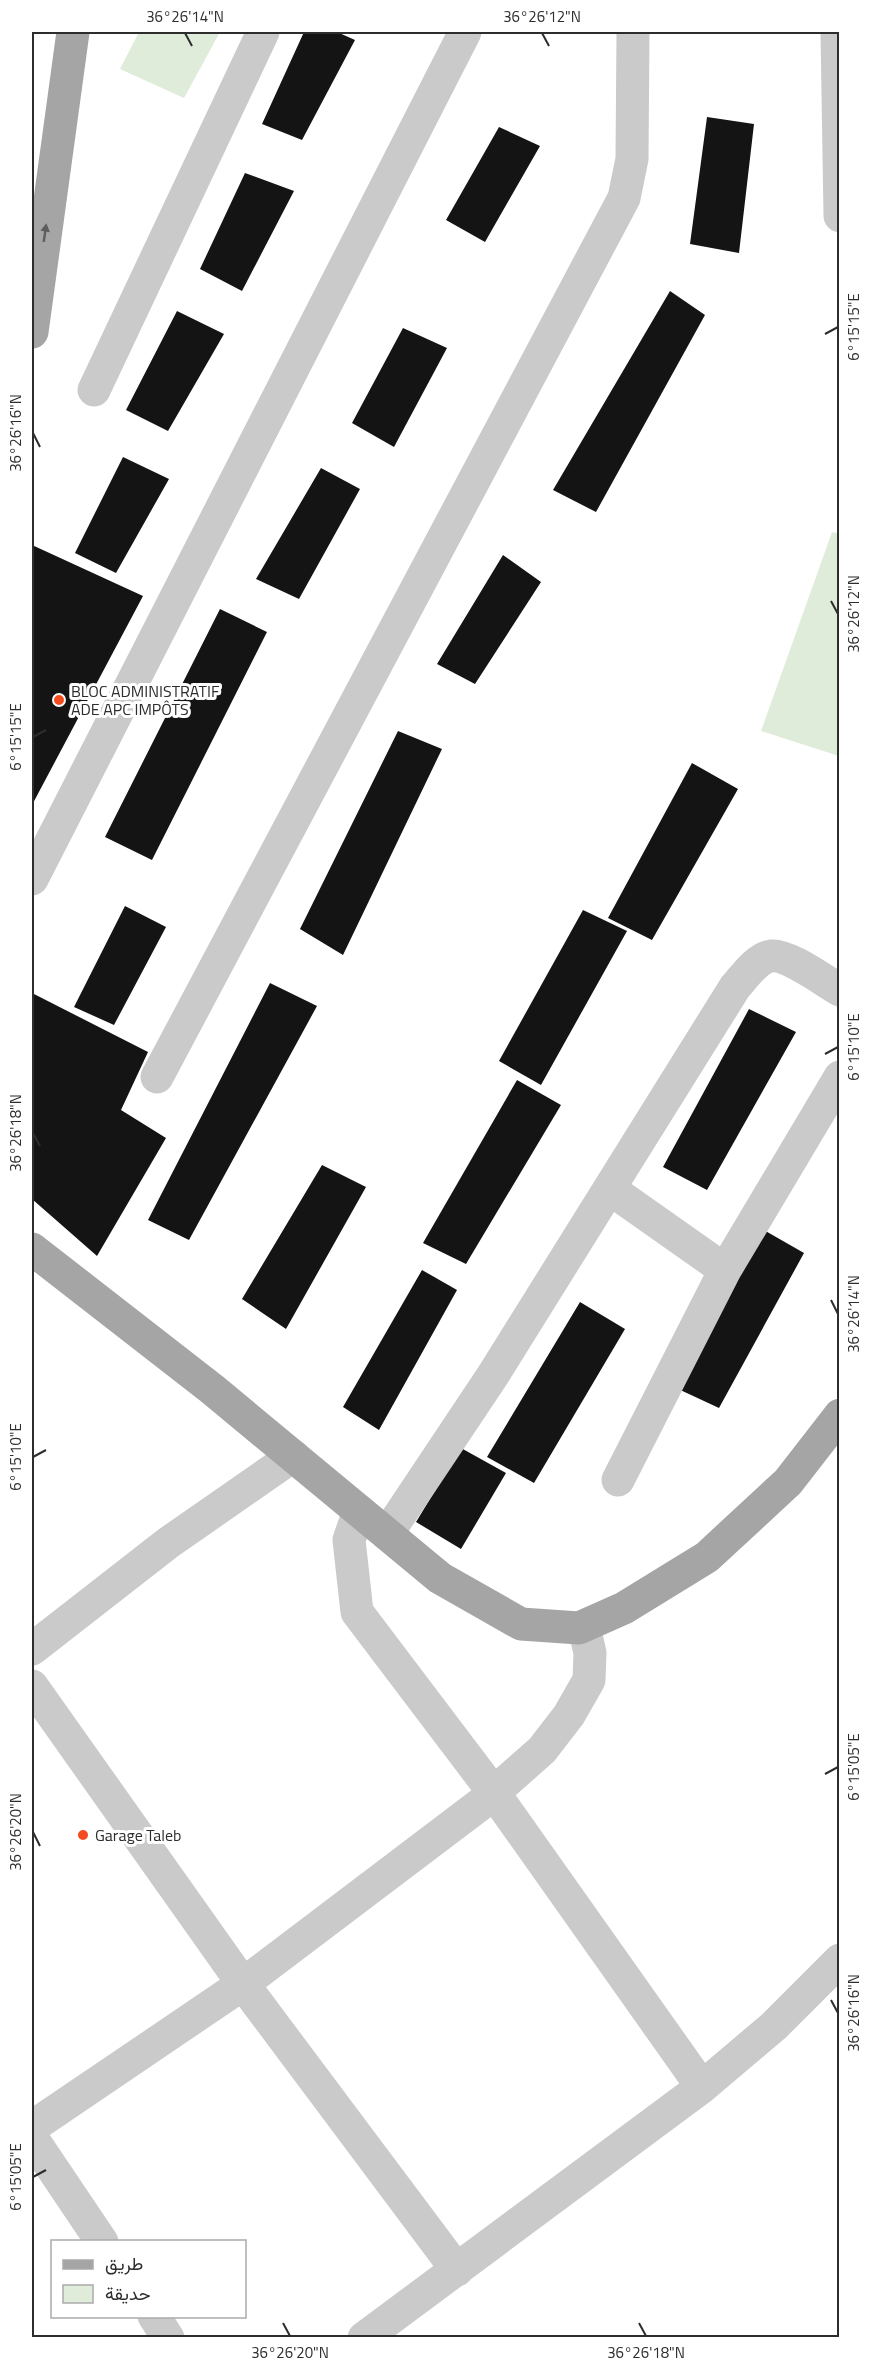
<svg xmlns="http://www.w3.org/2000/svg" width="871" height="2369" font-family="'Titillium Web',Vazirmatn,sans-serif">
<rect width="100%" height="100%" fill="#fff"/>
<path fill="#deecd9" d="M 139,32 L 220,32 L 184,98 L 120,69 Z
M 832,532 L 840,534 L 839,756 L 761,731 Z"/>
<path fill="#141414" d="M 304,32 L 337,32 L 355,40 L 302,140 L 262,124 Z
M 707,117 L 754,124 L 739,253 L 690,244 Z
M 499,127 L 540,146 L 485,242 L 446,220 Z
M 245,173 L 294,191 L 242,291 L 200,269 Z
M 670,291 L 705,315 L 596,512 L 553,490 Z
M 177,311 L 224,334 L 168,431 L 126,410 Z
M 403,328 L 447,348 L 394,447 L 352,423 Z
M 123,457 L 169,479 L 116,573 L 75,553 Z
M 321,468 L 360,489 L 299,599 L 256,579 Z
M 32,545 L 143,596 L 32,805 Z
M 503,555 L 541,582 L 475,684 L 437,664 Z
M 220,609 L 267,632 L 152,860 L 105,837 Z
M 398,731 L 442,749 L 343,955 L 300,929 Z
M 692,763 L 738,789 L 652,940 L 608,918 Z
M 125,906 L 166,927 L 114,1025 L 74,1007 Z
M 583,910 L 627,931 L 541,1085 L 499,1061 Z
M 270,983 L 317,1006 L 189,1240 L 148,1220 Z
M 32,993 L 148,1052 L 121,1110 L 166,1138 L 97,1256 L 32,1199 Z
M 749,1009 L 796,1032 L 707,1190 L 663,1167 Z
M 517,1080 L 561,1105 L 466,1264 L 423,1243 Z
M 322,1165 L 366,1187 L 286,1329 L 242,1299 Z
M 762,1229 L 804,1253 L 719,1408 L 676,1388 Z
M 422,1270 L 457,1290 L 379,1430 L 343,1407 Z
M 580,1302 L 625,1329 L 534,1483 L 487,1457 Z
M 461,1448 L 506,1473 L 461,1549 L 416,1522 Z"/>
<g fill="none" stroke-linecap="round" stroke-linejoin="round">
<path stroke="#cacaca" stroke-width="33" d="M 837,32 L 840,216
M 94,390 L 263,32
M 32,879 L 465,32
M 157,1077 L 624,198 L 632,159 L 633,32
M 610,1189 L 725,1270
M 618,1480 L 725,1270 L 840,1077
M 359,1511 L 349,1540 L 357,1612 L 494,1793 L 702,2087
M 387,1534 L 493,1375 L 735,987 C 744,977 757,958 771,956 C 788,954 824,981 840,990
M 32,1649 L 168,1543 L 293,1456
M 32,1686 L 243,1984 L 457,2270
M 32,2127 L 243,1984 L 482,1803 L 542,1750 L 569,1715 L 589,1680 L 590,1653 L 584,1626
M 32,2138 L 102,2242
M 154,2316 L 168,2338
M 364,2338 L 702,2087 L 774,2026 L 840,1960"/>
<path stroke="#a5a5a5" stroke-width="33" d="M 32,332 L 73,32
M 32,1249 L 212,1389 L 440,1578 L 521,1624 L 579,1628 L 624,1608 L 707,1557 L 788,1482 L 840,1415"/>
</g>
<defs><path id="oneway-solid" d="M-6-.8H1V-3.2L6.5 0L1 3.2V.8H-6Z" transform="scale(1.5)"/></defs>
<use fill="#5d5d5d" href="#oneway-solid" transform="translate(45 233) rotate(-82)"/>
<path fill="none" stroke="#2d2d2d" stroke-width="2" d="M 185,33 L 192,46M 542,33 L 549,46M 825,334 L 838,327M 33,433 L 40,447M 831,601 L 838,614M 33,737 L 46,730M 825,1054 L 838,1047M 33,1133 L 40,1146M 831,1300 L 838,1314M 33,1457 L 46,1450M 825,1774 L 838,1767M 33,1832 L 40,1846M 831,2000 L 838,2013M 33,2177 L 46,2170M 283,2323 L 290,2336M 639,2323 L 646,2336"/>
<g fill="#f44c1f" stroke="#fff" stroke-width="2">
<circle cx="59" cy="700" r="6"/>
<circle cx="83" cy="1835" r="6"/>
</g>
<g text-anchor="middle" stroke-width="6" stroke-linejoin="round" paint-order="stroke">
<g font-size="16" fill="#2d2d2d" stroke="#fff" text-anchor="start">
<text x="71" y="697">BLOC ADMINISTRATIF<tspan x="71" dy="18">ADE APC IMPÔTS</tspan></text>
<text x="95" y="1841">Garage Taleb</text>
</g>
</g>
<rect width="871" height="2369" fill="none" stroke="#ffffff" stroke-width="66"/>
<rect x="51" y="2240" width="195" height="78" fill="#ffffff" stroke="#ababab" stroke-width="1.5"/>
<rect x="63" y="2260" width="30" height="9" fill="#a5a5a5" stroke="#ababab" stroke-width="1.5"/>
<text x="105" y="2270" font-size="18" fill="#2d2d2d">طريق</text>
<rect x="63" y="2285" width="30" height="18" fill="#deecd9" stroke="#ababab" stroke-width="1.5"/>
<text x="105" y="2300" font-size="18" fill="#2d2d2d">حديقة</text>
<rect x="33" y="33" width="805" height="2303" fill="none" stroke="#2d2d2d" stroke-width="2"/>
<g font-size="15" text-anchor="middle" fill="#2d2d2d">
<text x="185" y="22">36°26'14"N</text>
<text x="542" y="22">36°26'12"N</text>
<text transform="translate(854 327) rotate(-90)" y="5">6°15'15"E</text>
<text transform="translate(16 433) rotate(-90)" y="5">36°26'16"N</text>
<text transform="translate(854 614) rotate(-90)" y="5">36°26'12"N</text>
<text transform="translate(16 737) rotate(-90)" y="5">6°15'15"E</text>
<text transform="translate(854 1047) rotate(-90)" y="5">6°15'10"E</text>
<text transform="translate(16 1133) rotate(-90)" y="5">36°26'18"N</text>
<text transform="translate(854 1314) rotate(-90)" y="5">36°26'14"N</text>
<text transform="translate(16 1457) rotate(-90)" y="5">6°15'10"E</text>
<text transform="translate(854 1767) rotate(-90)" y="5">6°15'05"E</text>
<text transform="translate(16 1832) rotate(-90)" y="5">36°26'20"N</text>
<text transform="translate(854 2013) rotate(-90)" y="5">36°26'16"N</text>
<text transform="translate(16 2177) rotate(-90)" y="5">6°15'05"E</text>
<text x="290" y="2358">36°26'20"N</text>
<text x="646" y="2358">36°26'18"N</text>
</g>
</svg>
